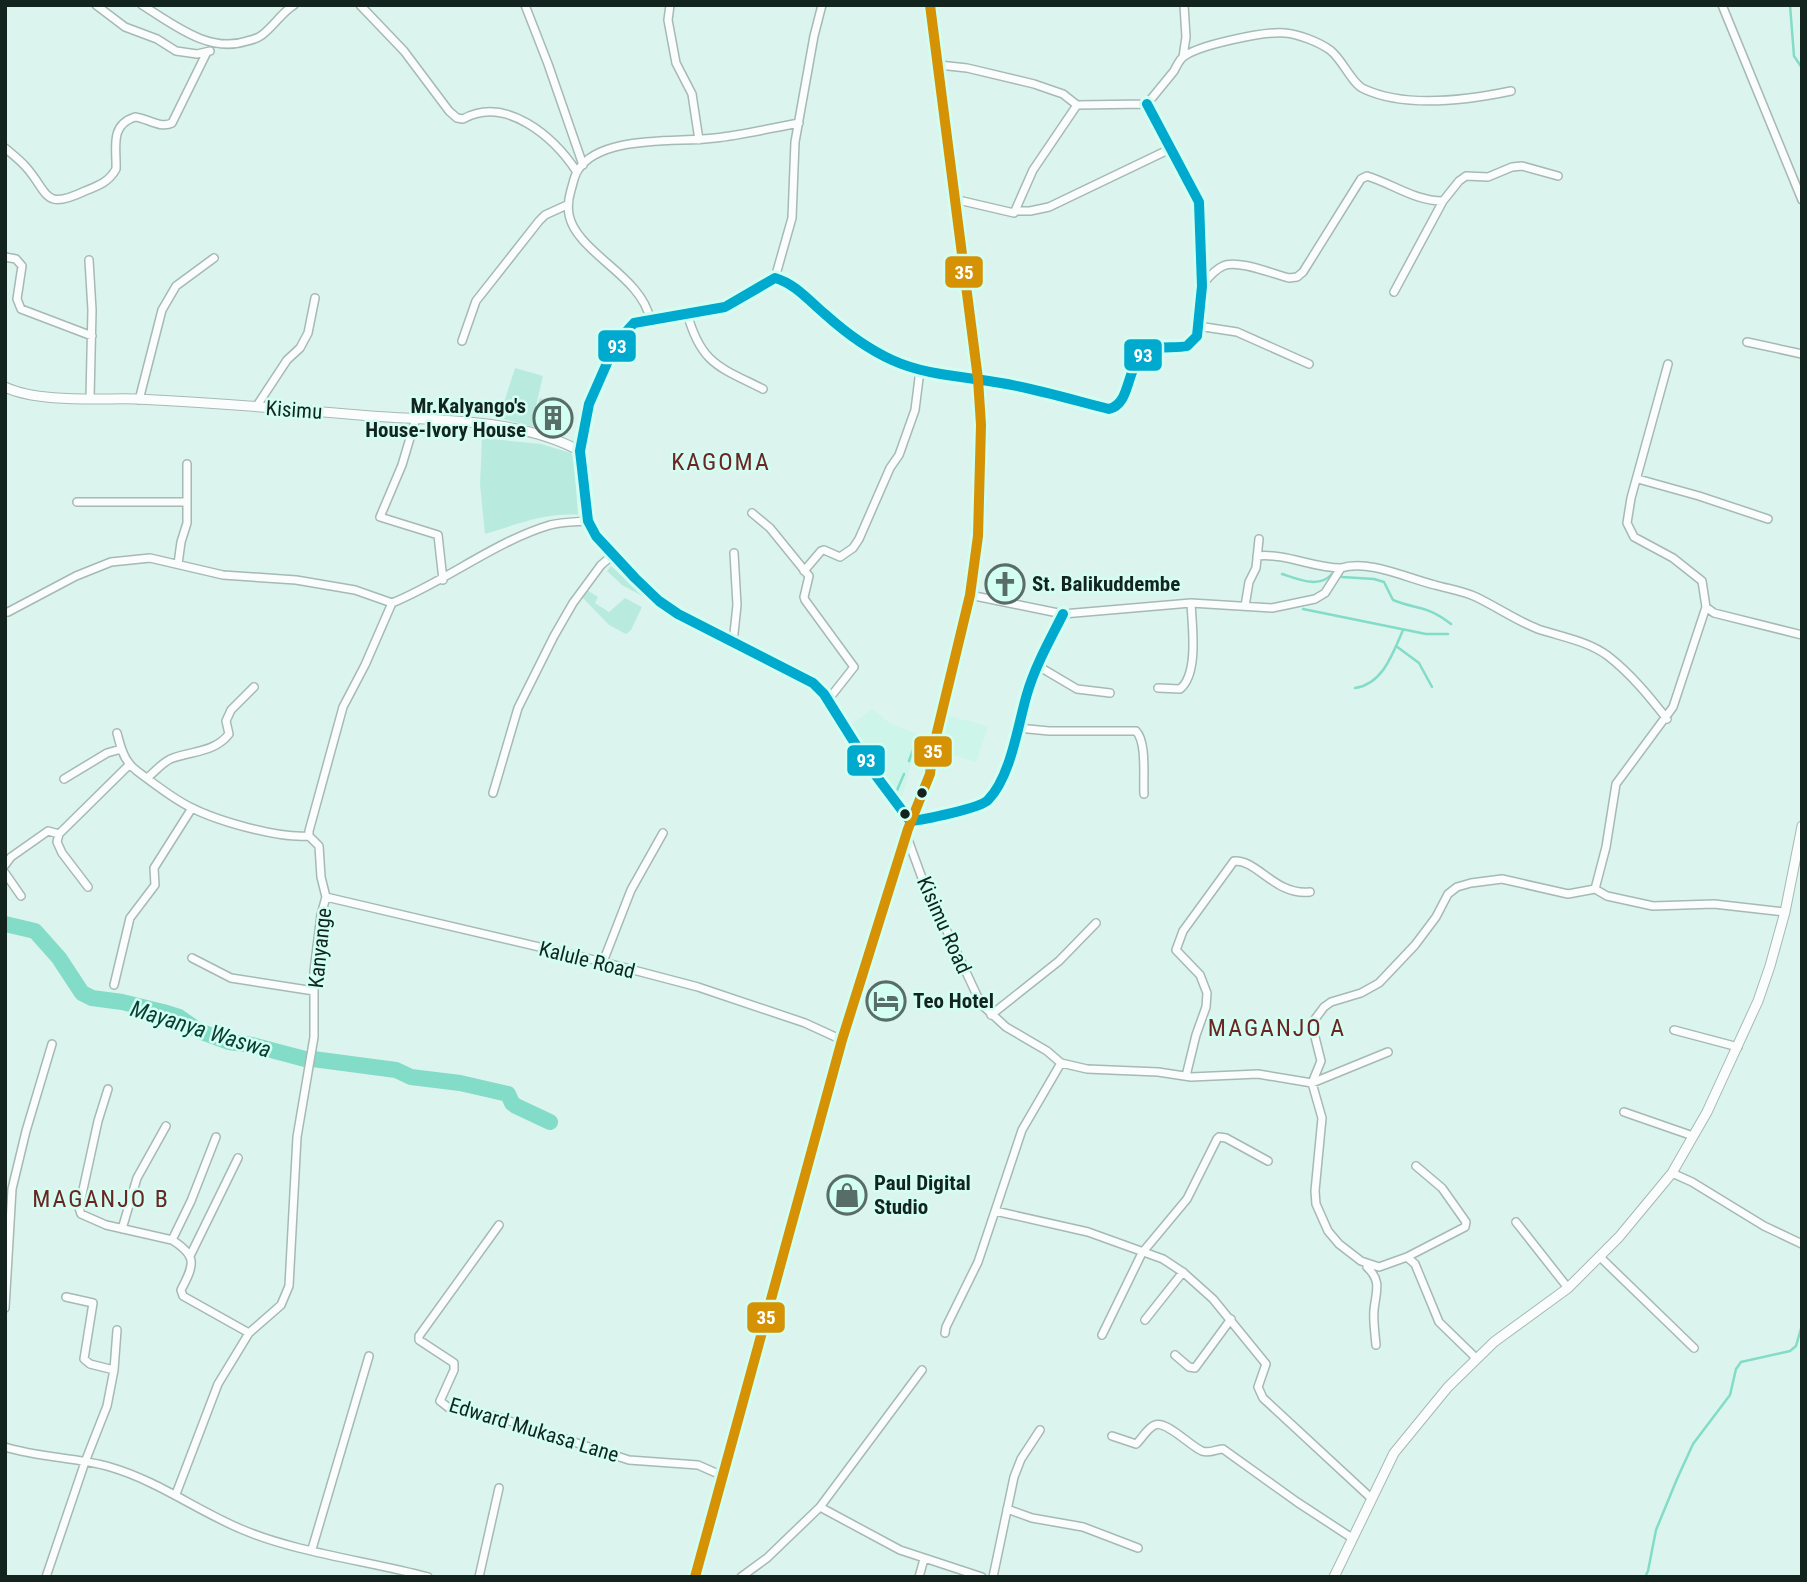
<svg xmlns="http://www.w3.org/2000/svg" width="1807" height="1582" font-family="'Roboto Condensed',sans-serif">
<rect width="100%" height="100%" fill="#dcf4ee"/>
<path fill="#cdf5ea" d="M 872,709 L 889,723 L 919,735 L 900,805 L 850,726 Z
M 945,715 L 988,726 L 976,762 L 933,748 Z"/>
<path fill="#b8ebde" d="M 515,368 L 543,376 L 533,419 L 540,398 L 550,401 L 542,429 L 499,418 Z
M 482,438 L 541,444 L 571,453 L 574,457 L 578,515 C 547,512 515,525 485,534 L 480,485 Z
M 611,566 L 646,598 L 622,585 L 607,571 Z
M 587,590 L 598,597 L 595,603 L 609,612 L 625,598 L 642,607 L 631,630 L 626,634 L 609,625 L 581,596 Z"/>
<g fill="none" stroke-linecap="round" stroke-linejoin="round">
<path stroke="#82dcc7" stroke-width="2.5" d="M 1790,5 L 1794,56 L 1802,68
M 1301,564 L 1314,568
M 1282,574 C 1298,579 1319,589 1332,574
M 1340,575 L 1342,577 L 1374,579 L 1384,582 L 1393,600 C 1418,610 1427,605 1451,624
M 1303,609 L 1426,634 L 1448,634
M 1396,646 L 1419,663 L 1432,687
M 1355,688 C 1383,684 1393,653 1403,630
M 909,761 L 915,744
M 895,795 L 904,774
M 1645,1577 L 1648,1571 L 1656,1530 L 1677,1479 L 1693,1444 L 1730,1395 L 1736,1369 L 1741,1362 L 1790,1351 L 1796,1346 L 1802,1325"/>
<path stroke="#82dcc7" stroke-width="16" d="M 5,924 L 35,931 L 59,958 L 82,993 L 92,998 L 122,1002 L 163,1012 L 179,1017 L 199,1031 L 229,1042 L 252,1045 L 305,1059
M 313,1059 L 396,1070 L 411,1077 L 460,1083 L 508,1094 L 512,1103 L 516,1106 L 550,1122"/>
<g stroke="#a6b9b4" stroke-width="10">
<path id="minor" d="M 96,5 L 125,27 L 157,39 L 176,51 L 197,54 L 210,51
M 142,5 C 173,24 209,54 247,41 C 252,40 258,38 262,35 C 274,26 281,13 294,5
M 360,5 L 404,51 L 449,111 L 457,118 L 463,119 C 506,95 554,137 577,172
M 525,5 L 548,64 L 583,165
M 670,5 L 668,20 L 676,63 L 692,94 L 699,140
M 1722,5 L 1802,200
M 1183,57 L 1186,37 L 1184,5
M 939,65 L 967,68 L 1034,84 L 1063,94 L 1077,105
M 1147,104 C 1156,93 1165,82 1174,71 C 1176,67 1179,61 1182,58 C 1196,45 1266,31 1285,33 C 1298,34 1319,42 1330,50 C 1343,60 1352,84 1364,89 C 1405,108 1468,100 1511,91
M 5,148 C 12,154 20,160 26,167 C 49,193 43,211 85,191 C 98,186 109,182 116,169 C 117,149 109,125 135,117 C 147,118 160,129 172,123 L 207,52
M 954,199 L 1014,213 L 1033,170 L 1077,105 L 1147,104
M 1017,211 L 1030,211 L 1049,207 L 1170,149
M 5,257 L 16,259 L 22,266 L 17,299 L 21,309 L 92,336
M 89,260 L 92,310 L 90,398
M 775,278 L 792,218 L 795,142 L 814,36 L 822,5
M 1202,285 C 1208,278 1214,270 1223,266 C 1237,259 1273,274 1289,278 L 1297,277 L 1303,272 L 1361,179 L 1367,176 C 1393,184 1415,201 1443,201 L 1459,181 L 1466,176 L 1488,177 L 1512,167 L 1522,166 L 1558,176
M 1394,292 L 1443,201
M 687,313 C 701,364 719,367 763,389
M 650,319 C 643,285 604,265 582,239 C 569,224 565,210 571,190 C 573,184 574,176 578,170 C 601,134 678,143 715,138 C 743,135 771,128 799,123
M 1198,326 L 1237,332 L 1309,364
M 462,341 L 476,301 L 539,221 L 545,215 L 567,205
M 1747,342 L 1802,354
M 1668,364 L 1631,498 L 1627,523 L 1634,537 L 1673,558 L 1702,581 L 1706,607 L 1714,613 L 1802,635
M 978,379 L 1015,385 L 1109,409 L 1121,404 C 1128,383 1133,351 1160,348 C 1169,347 1178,348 1187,346 L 1197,336 L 1202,286 L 1199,202 L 1147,104
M 139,400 L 162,310 L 176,286 L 214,258
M 256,407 L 287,360 L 300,348 L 308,333 L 315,298
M 416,418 L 402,465 L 380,517 L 438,535 L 443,580
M 1638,479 L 1699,496 L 1768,519
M 77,502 L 187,502
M 752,513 L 770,528 L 809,576 L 804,597 L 805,600 L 854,667 L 828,700
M 1257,556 C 1286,553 1313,568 1341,568
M 178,564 L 181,542 L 187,523 L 187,464
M 804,571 L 821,551 L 824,550 L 840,557 L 853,548 L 859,539 L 890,468 L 899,455 L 915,410 L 920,370
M 970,595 L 1063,614 L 1191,603 L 1272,608 L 1315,599 L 1325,593 L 1341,568 C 1369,559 1409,579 1435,585 C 1449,589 1463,591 1476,597 C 1497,607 1517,621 1538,629 C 1562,637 1588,641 1608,656 C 1631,674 1649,696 1667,719
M 1245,606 L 1249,582 L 1256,568 L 1259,539
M 8,612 L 76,576 L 111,562 L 150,558 L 223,575 L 296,580 L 355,590 L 392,603
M 733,643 L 737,605 L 734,553
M 1038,666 L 1077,689 L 1110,693
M 1158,688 L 1180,689 C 1199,674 1192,625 1191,603
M 1018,728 L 1049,731 L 1136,731 C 1147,742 1143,778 1144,794
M 117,733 C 120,744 122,755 129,763 C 133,769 140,773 145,777 C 160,788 174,799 190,807 C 217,821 280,839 309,836
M 147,778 C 155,772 163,761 173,758 C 193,751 215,752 229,734 L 226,721 L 231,710 L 254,687
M 64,779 L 107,753 L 121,749
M 493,793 L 518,708 L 554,636 L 573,603 L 601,565 L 614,554
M 910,821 C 923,820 981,808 988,800 C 1011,777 1018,724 1027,694 C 1035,666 1050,640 1063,614
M 907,837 L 922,878 L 981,1004 L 1006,1027 L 1047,1051 L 1061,1063
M 5,865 L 11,857 L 48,831 L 59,834
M 5,873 L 21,896
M 88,887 L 62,853 L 57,842 L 59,834 L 129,765
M 1595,889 L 1606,847 L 1616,784 L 1673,707 L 1706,607
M 326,897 L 603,962 L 698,987 L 805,1023 L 842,1040
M 192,958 L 231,978 L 314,991
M 603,962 L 631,890 L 663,833
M 114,985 L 130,918 L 155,885 L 154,868 L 192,808
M 991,1015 L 1059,961 L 1096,923
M 1674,1030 L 1738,1047
M 1186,1076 L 1196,1035 L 1206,1007 L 1207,993 L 1200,975 L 1176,950 L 1183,931 L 1234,861 C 1257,859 1275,896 1310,892
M 108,1089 L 98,1121 L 79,1208 L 81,1214 L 106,1225 L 172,1240 C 198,1256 194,1265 181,1290 L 183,1296 L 249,1333
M 1624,1112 L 1693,1136
M 1672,1173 L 1692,1182 L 1764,1226 L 1802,1244
M 995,1211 L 1088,1232 L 1163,1259 L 1184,1273 L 1213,1299 L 1266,1364 L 1258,1387 L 1263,1398 L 1371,1498
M 1516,1222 L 1568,1288
M 499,1225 L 419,1336 L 419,1340 L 454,1363 L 454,1370 L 440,1401 L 449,1408 L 494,1416 L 629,1460 L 698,1465 L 723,1476
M 122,1229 L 137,1178 L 166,1126
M 172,1240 L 191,1201 L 216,1137
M 190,1256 L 238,1158
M 1407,1257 L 1465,1227 L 1466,1222 L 1442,1188 L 1416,1166
M 1600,1257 L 1694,1348
M 1367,1267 C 1382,1281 1376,1291 1374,1310 C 1373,1321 1375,1333 1376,1345
M 66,1297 L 93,1303 L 84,1359 L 90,1364 L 114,1370
M 5,1308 L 12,1189 L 26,1131 L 52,1044
M 1145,1320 L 1183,1272
M 945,1333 L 946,1327 L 978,1262 L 1022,1130 L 1061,1063 L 1087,1069 L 1158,1072 L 1191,1077 L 1258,1074 L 1312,1083 L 1388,1052
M 1102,1335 L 1142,1253 L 1187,1199 L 1217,1139 L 1219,1137 L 1226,1138 L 1268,1161
M 1175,1355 L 1189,1367 L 1195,1368 L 1231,1319
M 1476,1358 L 1439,1322 L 1415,1264 L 1407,1257 L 1379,1267 L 1361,1261 L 1339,1244 L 1328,1231 L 1316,1204 L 1315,1191 L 1322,1118 L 1312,1083 L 1321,1061 L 1314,1033 L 1315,1019 L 1324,1007 L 1331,1002 L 1361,993 L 1379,983 L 1415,945 L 1436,917 L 1448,894 L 1457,887 L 1471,883 L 1502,879 L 1568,894 L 1595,889 L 1607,896 L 1653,906 L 1714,904 L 1785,912
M 1112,1436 L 1136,1444 C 1142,1439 1147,1428 1155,1425 C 1166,1420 1190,1446 1202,1451 C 1210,1454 1216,1449 1223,1449 L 1297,1502 L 1352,1538
M 5,1447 C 40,1458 76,1457 110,1467 C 158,1481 196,1510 241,1529 C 297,1553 369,1561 428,1577
M 176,1494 L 218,1384 L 249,1333 L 281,1305 L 289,1286 L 297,1137 L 314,1037 L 314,971 L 321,915 L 326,897 L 321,877 L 319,846 L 309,836 L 309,831 L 343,707 L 365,665 L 392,603 C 446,581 496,541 550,525 C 562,522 575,522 588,521
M 820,1507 L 900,1550 L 982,1577
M 1007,1509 L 1032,1518 L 1083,1527 L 1138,1548
M 312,1549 L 369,1356
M 46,1577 L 85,1462 L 107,1406 L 114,1370 L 117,1330
M 479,1577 L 499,1488
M 741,1577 L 767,1558 L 820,1507 L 922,1370
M 919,1577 L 924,1559
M 993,1577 L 1014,1477 L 1021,1459 L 1040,1430"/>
</g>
<g stroke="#a6b9b4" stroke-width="11">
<path id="tertiary" d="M 5,387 C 38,403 100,398 137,399 C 215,403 293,409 371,416 C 437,421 520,418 580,451
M 910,821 L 871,769 L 824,694 L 813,683 L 678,614 L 659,601 L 635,578 L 596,536 L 588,521 L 580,451 L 589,404 L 607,363 L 624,334 L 634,323 L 725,307 L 775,278 C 796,284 810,302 826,316 C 871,353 919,377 978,379
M 1334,1577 L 1394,1453 L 1448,1387 L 1494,1342 L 1568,1288 L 1619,1237 L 1672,1173 L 1707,1112 L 1758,1001 L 1770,966 L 1785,912 L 1802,826"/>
</g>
<g stroke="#88a29c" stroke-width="15">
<path id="primary" d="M 695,1577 L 842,1040 L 908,829 L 930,774 L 933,749 L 970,595 L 978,536 L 981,425 L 978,379 L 930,5"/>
</g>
<use href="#minor" stroke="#fafdfc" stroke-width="7"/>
<use href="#tertiary" stroke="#fafdfc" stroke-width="9"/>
<use href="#primary" stroke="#d9e4e1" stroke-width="12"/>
<g stroke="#d2fff2" stroke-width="16">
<path id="bus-1" d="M 1063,614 C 1050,640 1035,666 1027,694 C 1018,724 1011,777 988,800 C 981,808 923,820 910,821 L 871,769 L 824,694 L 813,683 L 678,614 L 659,601 L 635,578 L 596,536 L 588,521 L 580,451 L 589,404 L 607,363 L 624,334 L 634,323 L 725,307 L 775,278 C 796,284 810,302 826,315 C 845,332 868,349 892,360 C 927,376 964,376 1001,383 C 1037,389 1073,400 1109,409 C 1133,403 1124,364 1148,351 C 1160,345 1175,349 1187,346 L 1197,336 L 1202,286 L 1199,202 L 1147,104"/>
</g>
<g stroke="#d2fff2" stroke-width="16">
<path id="bus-2" d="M 695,1577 L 842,1040 L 908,829 L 930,774 L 933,749 L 970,595 L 978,536 L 981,425 L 978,379 L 930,5"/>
</g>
<use href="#bus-1" stroke="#00a9ce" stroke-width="10"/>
<use href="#bus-2" stroke="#d59205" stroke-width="10"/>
</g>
<defs>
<g id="building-ring" transform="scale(2.0125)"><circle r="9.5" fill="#d2fff2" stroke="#596d67" stroke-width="1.5"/><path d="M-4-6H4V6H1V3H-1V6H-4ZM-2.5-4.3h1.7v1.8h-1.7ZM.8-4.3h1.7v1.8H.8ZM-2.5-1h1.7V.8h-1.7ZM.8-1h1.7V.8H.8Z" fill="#596d67"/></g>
<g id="church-ring" transform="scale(2.0125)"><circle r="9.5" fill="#d2fff2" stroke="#596d67" stroke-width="1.5"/><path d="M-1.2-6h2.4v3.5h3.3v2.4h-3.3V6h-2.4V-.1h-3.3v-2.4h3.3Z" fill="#596d67"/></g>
<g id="hotel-ring" transform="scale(2.0125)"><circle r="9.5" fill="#d2fff2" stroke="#596d67" stroke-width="1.5"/><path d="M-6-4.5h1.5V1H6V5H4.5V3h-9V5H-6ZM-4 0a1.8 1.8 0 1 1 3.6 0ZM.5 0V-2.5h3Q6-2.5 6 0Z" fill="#596d67"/></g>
<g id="shop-ring" transform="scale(2.0125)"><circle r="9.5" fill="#d2fff2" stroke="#596d67" stroke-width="1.5"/><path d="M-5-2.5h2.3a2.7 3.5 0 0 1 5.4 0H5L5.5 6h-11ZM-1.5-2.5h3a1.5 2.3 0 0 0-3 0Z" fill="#596d67"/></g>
</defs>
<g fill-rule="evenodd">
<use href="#building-ring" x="553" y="418"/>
<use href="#church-ring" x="1005" y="584"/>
<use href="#hotel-ring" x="886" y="1001"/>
<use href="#shop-ring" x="847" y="1195"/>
</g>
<g fill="#13241f" stroke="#d2fff2" stroke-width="2.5">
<circle cx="922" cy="793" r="6"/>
<circle cx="905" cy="814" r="6"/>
</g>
<g text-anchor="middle" stroke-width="5" stroke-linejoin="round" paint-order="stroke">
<g font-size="21" font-weight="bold" fill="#13241f" stroke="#d2fff2" text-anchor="start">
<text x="526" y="413" text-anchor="end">Mr.Kalyango's<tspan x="526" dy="24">House-Ivory House</tspan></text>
<text x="1032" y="591">St. Balikuddembe</text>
<text x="913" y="1008">Teo Hotel</text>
<text x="874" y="1190">Paul Digital<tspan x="874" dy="24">Studio</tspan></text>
</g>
<g font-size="21" fill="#13241f" stroke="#d2fff2">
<text transform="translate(294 410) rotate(4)" y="7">Kisimu</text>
<text transform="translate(944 925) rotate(66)" y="7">Kisimu Road</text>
<text transform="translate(320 948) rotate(-84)" y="7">Kanyange</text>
<text transform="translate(587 960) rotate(14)" y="7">Kalule Road</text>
<text transform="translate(534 1430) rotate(17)" y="7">Edward Mukasa Lane</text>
</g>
<g font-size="23" font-style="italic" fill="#073e33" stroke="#d2fff2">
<text transform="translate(201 1029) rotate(17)" y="8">Mayanya Waswa</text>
</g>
<g font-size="24" letter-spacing="2" fill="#6b2623" stroke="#d2fff2">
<text x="721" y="470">KAGOMA</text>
<text x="1277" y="1036">MAGANJO A</text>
<text x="101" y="1207">MAGANJO B</text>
</g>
</g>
<g stroke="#d2fff2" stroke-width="2.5">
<rect x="944" y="255" width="40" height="34" rx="7" fill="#d59205"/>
<rect x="597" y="329" width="40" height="34" rx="7" fill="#00a9ce"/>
<rect x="1123" y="338" width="40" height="34" rx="7" fill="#00a9ce"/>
<rect x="913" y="735" width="40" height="33" rx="7" fill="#d59205"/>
<rect x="846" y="744" width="40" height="33" rx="7" fill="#00a9ce"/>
<rect x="746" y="1301" width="40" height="33" rx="7" fill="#d59205"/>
</g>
<g font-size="19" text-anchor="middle" font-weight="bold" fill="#fff">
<text x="964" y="279">35</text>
<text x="617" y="353">93</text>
<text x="1143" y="362">93</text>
<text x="933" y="758">35</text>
<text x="866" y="767">93</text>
<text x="766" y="1324">35</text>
</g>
<rect width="1807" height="1582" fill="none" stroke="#13241f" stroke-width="14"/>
</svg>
